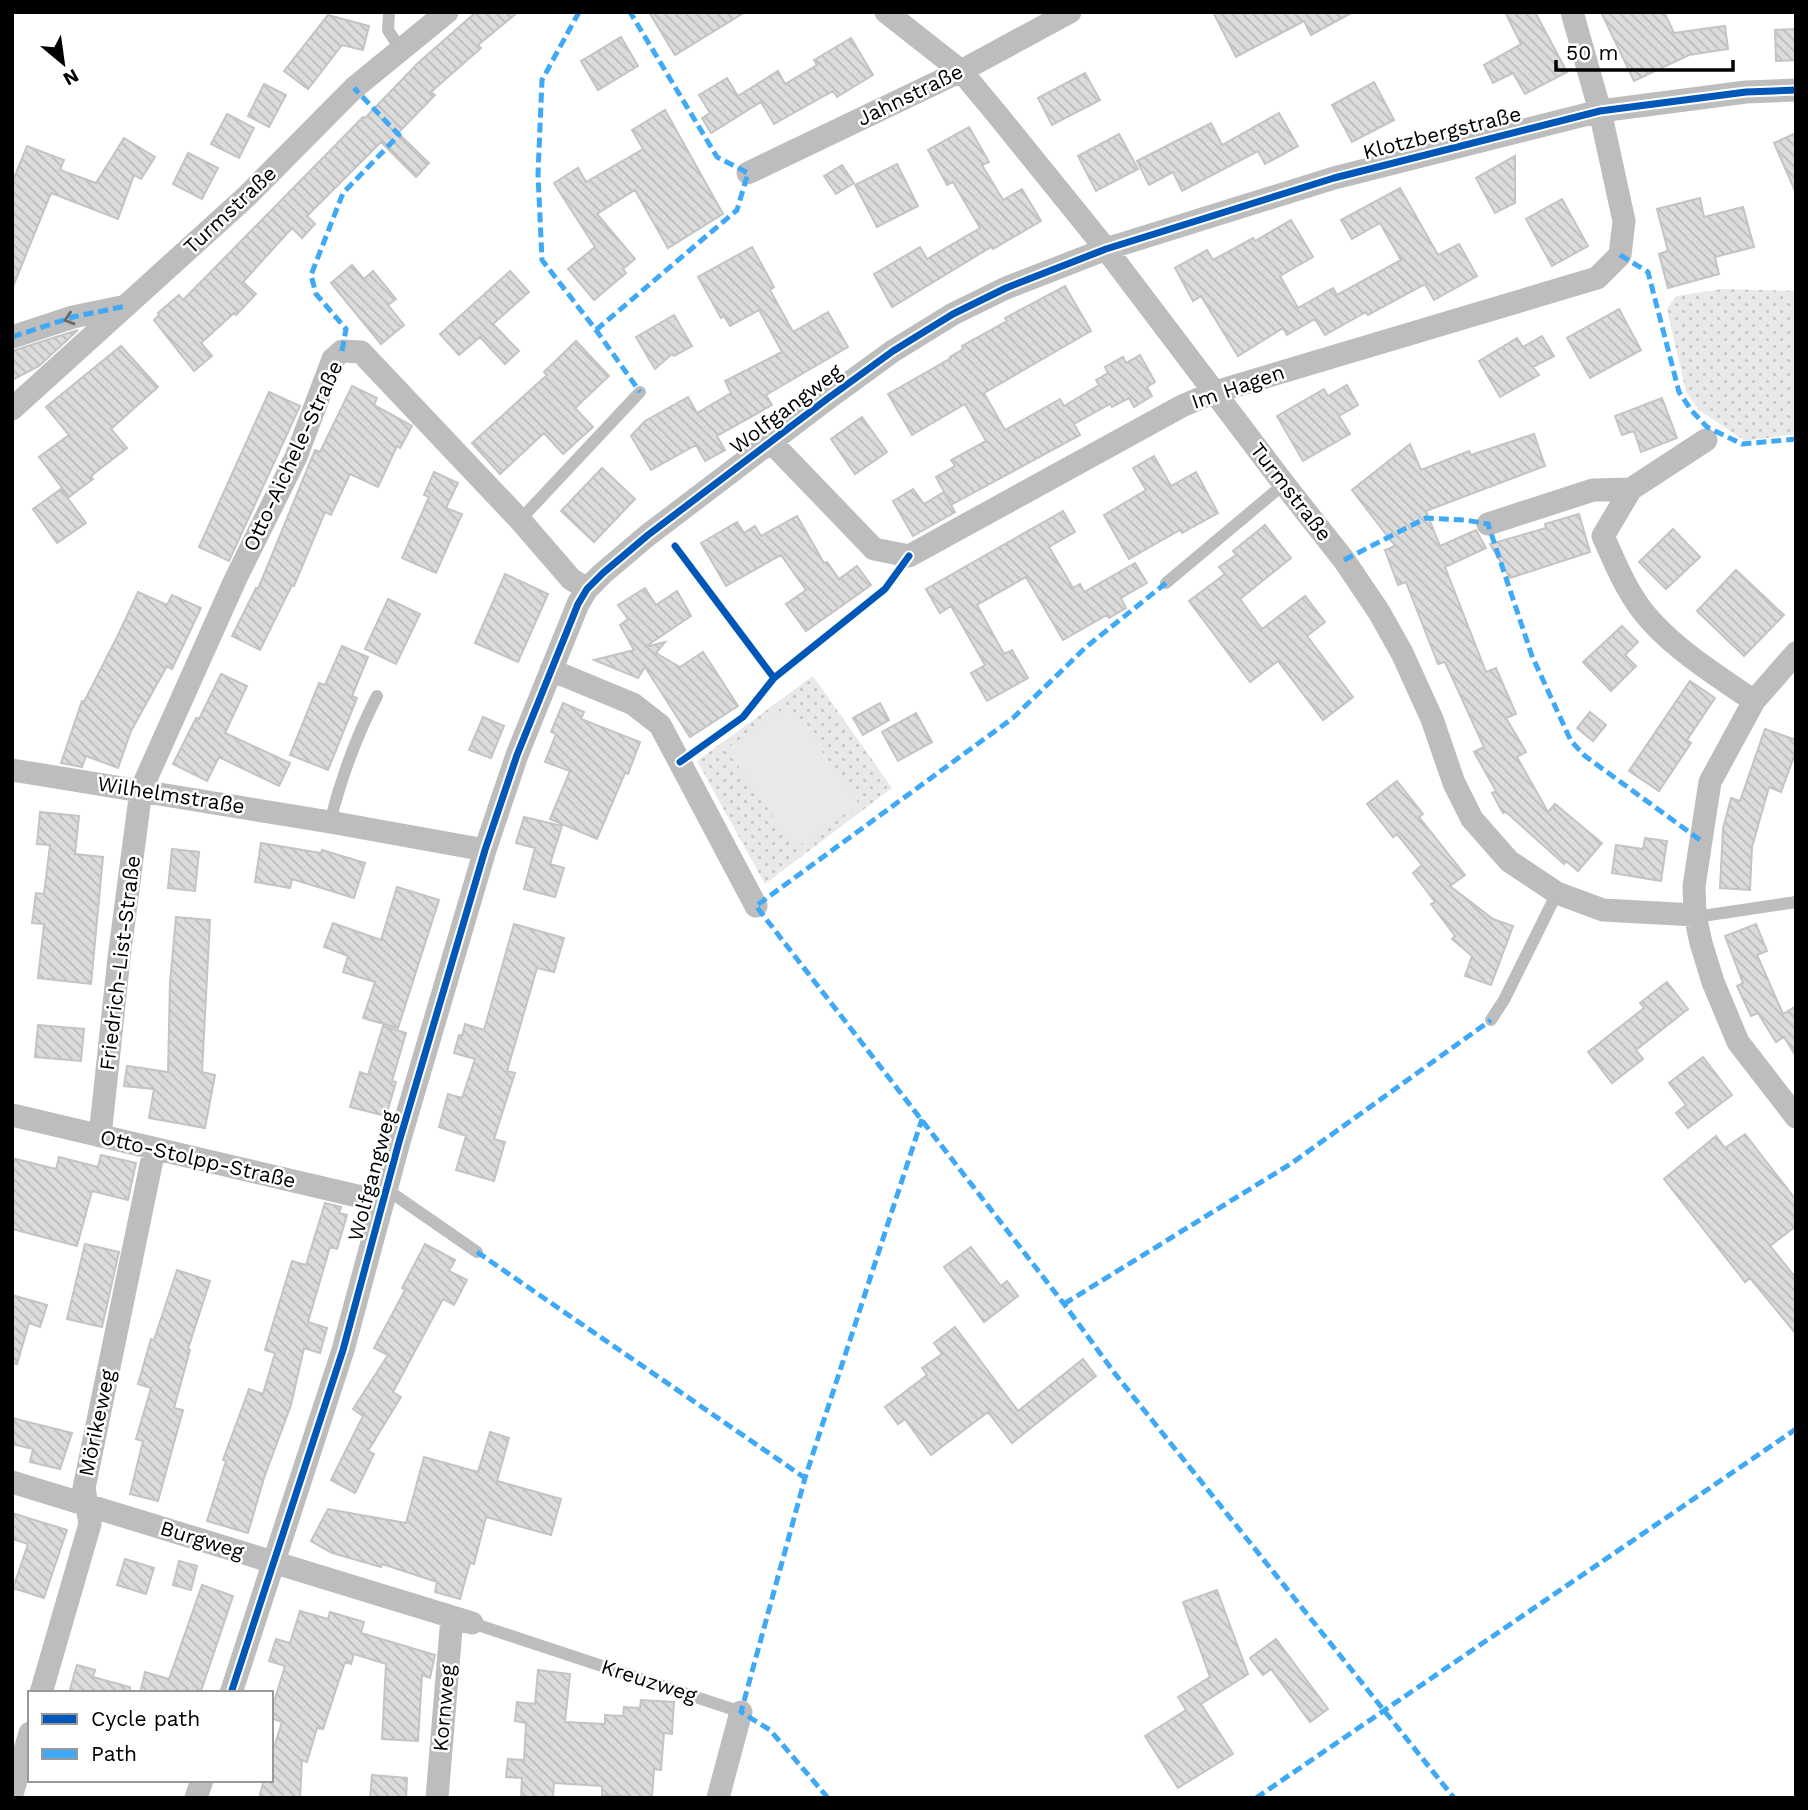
<svg xmlns="http://www.w3.org/2000/svg" width="1808" height="1810" font-family="'Work Sans',sans-serif">
<defs>
<pattern id="grass-dots" width="8" height="8" patternUnits="userSpaceOnUse" patternTransform="scale(1.75)"><rect width="8" height="8" fill="#e9e9e9"/><path d="M2 2h.1M6 6h.1" fill="none" stroke="#c6c6c6" stroke-width="1.8" stroke-linecap="round"/></pattern>
<pattern id="building-back-hatch" width="6" height="6" patternUnits="userSpaceOnUse" patternTransform="scale(1.75)"><rect width="6" height="6" fill="#dcdcdc"/><path d="M-1 5l2 2M0 0l6 6M5-1l2 2" fill="none" stroke="#bbb"/></pattern>
</defs>
<rect width="100%" height="100%" fill="#fff"/>
<path fill="url(#grass-dots)" d="M 1722,289 L 1796,291 L 1796,434 L 1745,441 L 1699,410 L 1686,392 L 1667,309 L 1676,296 Z
M 813,676 L 892,788 L 765,884 L 697,761 Z"/>
<path fill="#e9e9e9" d="M 789,705 L 859,804 L 796,848 L 726,749 Z"/>
<path fill="url(#building-back-hatch)" stroke="#c4c4c4" stroke-width="2" d="M 476,12 L 518,12 L 478,45 L 481,48 L 431,92 L 435,95 L 398,133 L 429,163 L 416,177 L 381,142 L 307,216 L 315,224 L 302,238 L 292,228 L 243,282 L 256,294 L 236,315 L 234,313 L 201,343 L 212,356 L 194,371 L 154,320 L 159,315 L 158,313 L 179,295 L 183,300 L 363,117 L 365,118 L 418,63 Z
M 649,12 L 745,12 L 675,55 Z
M 1213,12 L 1353,12 L 1311,35 L 1304,21 L 1236,57 Z
M 1505,12 L 1535,12 L 1567,72 L 1525,94 L 1513,73 L 1493,83 L 1484,65 L 1521,44 Z
M 1601,12 L 1664,12 L 1674,33 L 1725,26 L 1728,49 L 1689,55 L 1634,81 Z
M 328,15 L 369,26 L 363,50 L 342,45 L 308,89 L 284,71 Z
M 1796,29 L 1796,60 L 1776,61 L 1775,30 Z
M 621,37 L 638,66 L 598,90 L 581,61 Z
M 851,38 L 873,75 L 837,97 L 833,91 L 774,124 L 761,102 L 711,133 L 702,118 L 710,113 L 699,95 L 727,78 L 738,96 L 778,71 L 785,84 L 817,65 L 814,60 Z
M 1085,73 L 1100,100 L 1052,125 L 1038,98 Z
M 1374,82 L 1394,120 L 1352,142 L 1332,105 Z
M 264,84 L 286,95 L 269,127 L 248,116 Z
M 665,110 L 723,214 L 668,248 L 635,190 L 597,214 L 635,259 L 623,269 L 626,273 L 594,300 L 568,269 L 595,247 L 554,183 L 578,168 L 586,182 L 643,149 L 632,130 Z
M 1279,113 L 1298,146 L 1265,164 L 1258,151 L 1182,191 L 1173,172 L 1149,185 L 1137,161 L 1211,123 L 1222,145 Z
M 227,114 L 254,128 L 239,158 L 211,144 Z
M 969,127 L 989,162 L 982,165 L 1003,200 L 1022,189 L 1041,221 L 993,249 L 991,247 L 892,307 L 874,274 L 920,247 L 927,259 L 980,228 L 953,182 L 947,185 L 928,150 Z
M 1796,133 L 1796,193 L 1774,143 Z
M 1119,134 L 1138,169 L 1096,191 L 1078,156 Z
M 124,138 L 155,157 L 141,179 L 134,175 L 118,219 L 51,193 L 12,289 L 12,183 L 27,146 L 64,160 L 60,170 L 96,183 Z
M 188,153 L 218,168 L 202,199 L 173,184 Z
M 1515,156 L 1515,203 L 1495,213 L 1476,178 Z
M 897,164 L 918,206 L 877,227 L 855,185 Z
M 842,165 L 854,183 L 836,194 L 824,176 Z
M 1400,188 L 1438,255 L 1459,244 L 1477,276 L 1434,300 L 1425,284 L 1368,315 L 1366,312 L 1325,335 L 1315,319 L 1287,335 L 1283,328 L 1238,356 L 1201,296 L 1193,301 L 1175,268 L 1207,250 L 1213,260 L 1253,238 L 1255,241 L 1291,220 L 1313,257 L 1280,276 L 1298,308 L 1333,288 L 1337,295 L 1401,260 L 1380,223 L 1352,239 L 1341,220 Z
M 1700,198 L 1704,217 L 1743,207 L 1754,247 L 1715,257 L 1719,274 L 1668,288 L 1659,254 L 1668,251 L 1657,209 Z
M 1562,199 L 1588,246 L 1552,266 L 1526,219 Z
M 752,247 L 774,287 L 770,290 L 793,332 L 828,312 L 848,347 L 766,395 L 772,405 L 717,436 L 725,450 L 705,461 L 696,445 L 651,470 L 631,436 L 645,421 L 688,397 L 697,413 L 731,393 L 725,381 L 782,352 L 759,310 L 730,326 L 724,316 L 721,318 L 698,277 Z
M 352,265 L 364,279 L 373,271 L 396,299 L 388,305 L 404,325 L 381,344 L 331,283 Z
M 510,271 L 529,292 L 493,324 L 519,351 L 505,364 L 480,337 L 459,355 L 440,334 Z
M 1065,286 L 1091,331 L 984,393 L 1005,430 L 1060,399 L 1064,406 L 1099,385 L 1096,380 L 1108,373 L 1105,367 L 1123,357 L 1126,363 L 1140,355 L 1155,382 L 1147,387 L 1152,396 L 1134,407 L 1129,398 L 1112,407 L 1110,404 L 1074,424 L 1080,435 L 951,505 L 936,477 L 955,466 L 951,460 L 986,441 L 965,404 L 912,435 L 888,394 L 951,358 L 950,357 L 963,349 L 962,346 L 1007,321 L 1005,318 Z
M 1619,309 L 1641,350 L 1590,378 L 1567,338 Z
M 674,315 L 692,346 L 674,356 L 672,354 L 655,369 L 636,337 Z
M 78,330 L 39,366 L 12,380 L 12,351 Z
M 1542,336 L 1554,356 L 1533,367 L 1539,375 L 1500,397 L 1479,361 L 1517,338 L 1523,347 Z
M 576,341 L 609,376 L 575,408 L 593,427 L 563,454 L 544,433 L 500,474 L 472,443 L 547,375 L 544,372 Z
M 121,346 L 158,387 L 111,429 L 127,448 L 91,476 L 93,479 L 69,497 L 39,457 L 69,435 L 46,407 Z
M 1347,385 L 1358,405 L 1339,416 L 1350,434 L 1303,461 L 1277,416 L 1324,389 L 1328,396 Z
M 352,386 L 377,398 L 374,405 L 412,426 L 400,448 L 397,446 L 378,487 L 350,474 L 331,515 L 325,512 L 294,586 L 292,585 L 260,650 L 232,636 L 256,588 L 258,589 L 315,450 L 320,452 Z
M 269,392 L 300,406 L 229,561 L 199,547 Z
M 1662,398 L 1677,438 L 1641,452 L 1634,431 L 1622,435 L 1615,416 Z
M 862,417 L 887,452 L 855,474 L 831,439 Z
M 1534,434 L 1545,466 L 1426,511 L 1440,546 L 1476,530 L 1486,548 L 1445,567 L 1486,672 L 1496,668 L 1516,714 L 1506,718 L 1526,752 L 1517,757 L 1548,812 L 1555,804 L 1602,843 L 1578,871 L 1566,861 L 1564,864 L 1506,812 L 1503,813 L 1492,793 L 1496,791 L 1474,752 L 1484,747 L 1445,662 L 1438,664 L 1406,582 L 1398,585 L 1385,550 L 1395,546 L 1352,490 L 1410,444 L 1421,470 L 1469,451 L 1471,455 Z
M 1154,456 L 1171,486 L 1196,472 L 1218,513 L 1182,533 L 1180,530 L 1129,559 L 1104,515 L 1146,490 L 1133,468 Z
M 602,468 L 635,499 L 594,542 L 561,511 Z
M 434,472 L 458,483 L 446,508 L 462,514 L 436,573 L 402,558 L 429,497 L 424,495 Z
M 61,489 L 86,523 L 57,543 L 33,509 Z
M 913,489 L 924,504 L 944,492 L 955,512 L 913,536 L 893,501 Z
M 1063,511 L 1075,532 L 1049,547 L 1073,588 L 1080,584 L 1084,592 L 1135,563 L 1147,583 L 1121,598 L 1126,608 L 1109,618 L 1107,615 L 1063,640 L 1026,577 L 977,605 L 1004,654 L 1012,650 L 1028,678 L 987,701 L 971,673 L 985,665 L 951,606 L 940,613 L 926,589 Z
M 1579,514 L 1590,552 L 1510,578 L 1490,544 L 1546,528 L 1545,524 Z
M 797,516 L 824,563 L 827,562 L 839,579 L 857,566 L 871,585 L 806,631 L 786,604 L 806,590 L 781,555 L 726,586 L 701,543 L 737,522 L 744,533 L 755,526 L 761,536 Z
M 1265,525 L 1291,558 L 1240,599 L 1262,629 L 1305,596 L 1325,622 L 1307,636 L 1353,697 L 1323,720 L 1278,661 L 1250,682 L 1189,601 L 1225,574 L 1219,567 L 1236,555 L 1233,551 Z
M 1673,529 L 1700,557 L 1666,589 L 1639,562 Z
M 1736,570 L 1784,615 L 1744,656 L 1697,611 Z
M 505,574 L 548,594 L 518,662 L 475,643 Z
M 645,588 L 656,605 L 677,591 L 691,616 L 645,647 L 665,642 L 656,653 L 680,667 L 703,652 L 738,706 L 690,737 L 645,667 L 638,678 L 594,660 L 634,650 L 620,625 L 628,619 L 618,605 Z
M 138,592 L 167,605 L 172,595 L 201,608 L 172,669 L 167,666 L 131,731 L 118,768 L 86,756 L 82,767 L 61,763 L 82,701 L 84,702 L 118,635 Z
M 388,599 L 420,614 L 396,664 L 365,649 Z
M 1622,626 L 1638,642 L 1625,655 L 1636,666 L 1611,691 L 1583,662 Z
M 342,646 L 368,657 L 352,696 L 357,698 L 328,770 L 290,755 L 319,683 L 325,685 Z
M 221,674 L 247,686 L 225,733 L 290,763 L 279,786 L 219,757 L 207,781 L 173,764 L 196,718 L 199,719 Z
M 1690,681 L 1715,698 L 1687,740 L 1691,743 L 1659,791 L 1629,771 Z
M 563,703 L 584,712 L 581,719 L 640,742 L 628,774 L 625,773 L 597,839 L 550,819 L 570,771 L 545,762 L 556,734 L 551,732 Z
M 880,703 L 889,720 L 863,735 L 853,718 Z
M 1590,712 L 1606,725 L 1593,741 L 1577,728 Z
M 916,713 L 932,742 L 898,761 L 882,732 Z
M 483,717 L 504,726 L 491,758 L 469,750 Z
M 1765,729 L 1796,740 L 1796,751 L 1781,792 L 1769,787 L 1752,847 L 1750,890 L 1720,888 L 1723,829 L 1731,798 L 1740,801 Z
M 1397,781 L 1423,814 L 1419,817 L 1465,875 L 1450,886 L 1493,919 L 1513,926 L 1491,985 L 1465,976 L 1472,956 L 1452,939 L 1455,936 L 1431,904 L 1435,902 L 1413,873 L 1422,865 L 1397,834 L 1393,837 L 1367,804 Z
M 40,812 L 79,816 L 75,854 L 103,857 L 91,984 L 38,978 L 44,924 L 32,923 L 36,893 L 44,894 L 50,845 L 37,844 Z
M 524,817 L 562,826 L 550,864 L 564,868 L 555,897 L 524,889 L 535,848 L 516,843 Z
M 1645,838 L 1667,841 L 1661,881 L 1612,873 L 1616,845 L 1643,849 Z
M 261,843 L 321,853 L 322,850 L 365,863 L 354,898 L 292,879 L 290,888 L 255,882 Z
M 172,849 L 199,852 L 195,891 L 168,888 Z
M 397,887 L 439,900 L 398,1028 L 363,1018 L 375,982 L 343,972 L 348,956 L 324,947 L 333,923 L 381,940 Z
M 176,917 L 210,920 L 202,1072 L 215,1075 L 205,1128 L 149,1118 L 154,1089 L 124,1086 L 127,1066 L 168,1072 L 170,983 Z
M 514,924 L 564,938 L 554,972 L 537,968 L 507,1071 L 515,1073 L 494,1139 L 505,1142 L 494,1181 L 456,1170 L 466,1136 L 439,1127 L 448,1094 L 462,1098 L 475,1059 L 454,1053 L 459,1035 L 462,1036 L 465,1024 L 484,1030 Z
M 1756,924 L 1767,951 L 1757,955 L 1783,1014 L 1796,1006 L 1796,1056 L 1784,1037 L 1776,1042 L 1758,1013 L 1751,1016 L 1737,986 L 1743,983 L 1725,936 Z
M 1667,982 L 1688,1009 L 1636,1050 L 1643,1059 L 1612,1083 L 1588,1052 L 1644,1008 L 1640,1003 Z
M 38,1025 L 84,1029 L 81,1061 L 35,1057 Z
M 383,1026 L 406,1033 L 392,1081 L 396,1082 L 386,1116 L 350,1107 L 360,1072 L 368,1075 Z
M 1703,1057 L 1732,1095 L 1688,1128 L 1676,1113 L 1686,1105 L 1669,1083 Z
M 1745,1134 L 1796,1200 L 1796,1226 L 1770,1246 L 1796,1278 L 1796,1334 L 1750,1278 L 1745,1282 L 1664,1179 L 1716,1136 L 1725,1148 Z
M 101,1155 L 136,1163 L 128,1200 L 92,1191 L 77,1246 L 12,1229 L 12,1158 L 56,1169 L 59,1157 L 98,1167 Z
M 325,1203 L 341,1207 L 339,1213 L 347,1215 L 337,1249 L 330,1247 L 308,1322 L 327,1328 L 320,1353 L 304,1348 L 291,1405 L 264,1478 L 248,1533 L 207,1521 L 226,1461 L 223,1460 L 249,1389 L 263,1394 L 275,1353 L 265,1350 L 292,1261 L 306,1265 Z
M 85,1244 L 119,1252 L 102,1327 L 67,1319 Z
M 425,1244 L 455,1260 L 449,1271 L 467,1280 L 454,1305 L 443,1299 L 393,1392 L 401,1397 L 368,1451 L 374,1454 L 355,1493 L 331,1480 L 363,1416 L 353,1409 L 388,1355 L 374,1348 L 405,1290 L 402,1288 Z
M 971,1247 L 1001,1286 L 1007,1281 L 1018,1296 L 984,1322 L 944,1267 Z
M 177,1270 L 210,1281 L 188,1349 L 190,1350 L 174,1408 L 183,1410 L 158,1501 L 130,1494 L 143,1441 L 136,1439 L 151,1388 L 138,1384 L 151,1339 L 154,1340 Z
M 12,1295 L 47,1305 L 40,1327 L 29,1323 L 17,1364 L 12,1363 Z
M 955,1327 L 1018,1411 L 1083,1359 L 1096,1376 L 1012,1443 L 988,1412 L 931,1455 L 905,1419 L 898,1424 L 885,1407 L 927,1375 L 922,1368 L 942,1354 L 934,1343 Z
M 12,1418 L 72,1433 L 60,1469 L 30,1462 L 33,1449 L 12,1444 Z
M 490,1432 L 509,1438 L 497,1481 L 561,1499 L 551,1535 L 486,1517 L 474,1564 L 470,1563 L 460,1599 L 435,1592 L 437,1582 L 382,1564 L 381,1567 L 332,1553 L 311,1541 L 328,1509 L 406,1523 L 424,1457 L 478,1472 Z
M 12,1513 L 67,1530 L 44,1598 L 13,1588 L 28,1544 L 12,1539 Z
M 125,1559 L 154,1568 L 146,1594 L 117,1585 Z
M 179,1561 L 197,1566 L 191,1590 L 173,1585 Z
M 202,1585 L 233,1596 L 201,1691 L 198,1690 L 197,1693 L 140,1693 L 145,1672 L 169,1679 Z
M 1217,1590 L 1248,1674 L 1201,1704 L 1233,1754 L 1178,1788 L 1145,1736 L 1186,1710 L 1178,1697 L 1210,1677 L 1183,1602 Z
M 300,1611 L 328,1619 L 330,1612 L 364,1622 L 361,1633 L 435,1655 L 430,1678 L 422,1675 L 418,1741 L 382,1739 L 386,1664 L 354,1654 L 351,1664 L 345,1662 L 323,1729 L 317,1728 L 307,1762 L 302,1760 L 300,1798 L 259,1798 L 264,1780 L 271,1780 L 271,1757 L 282,1722 L 271,1718 L 271,1712 L 285,1666 L 269,1661 L 276,1639 L 290,1643 Z
M 1276,1639 L 1328,1709 L 1310,1722 L 1271,1669 L 1263,1675 L 1250,1658 Z
M 77,1665 L 95,1670 L 93,1677 L 130,1687 L 130,1693 L 69,1693 Z
M 538,1670 L 570,1674 L 565,1722 L 605,1724 L 605,1715 L 623,1716 L 624,1707 L 640,1708 L 641,1700 L 674,1702 L 672,1734 L 664,1733 L 661,1770 L 654,1769 L 652,1798 L 602,1795 L 602,1786 L 554,1783 L 553,1798 L 521,1798 L 522,1778 L 506,1777 L 508,1759 L 524,1760 L 526,1723 L 515,1721 L 517,1702 L 535,1704 Z
M 372,1775 L 407,1778 L 406,1798 L 370,1798 Z"/>
<g fill="none" stroke-linecap="round" stroke-linejoin="round">
<path stroke="#bdbdbd" stroke-width="12" d="M 389,12 L 388,30 L 400,49
M 520,520 L 640,392
M 1166,583 L 1284,484
M 330,822 C 341,778 356,737 377,696
M 1695,915 L 1709,915 L 1796,902
M 1491,1020 L 1504,1000 L 1557,893
M 386,1189 L 477,1252
M 472,1623 L 741,1712"/>
<path stroke="#bdbdbd" stroke-width="23" d="M 886,12 L 961,71 L 996,113 L 1106,249 L 1284,484 L 1344,560 L 1379,612 L 1402,653 L 1432,719 L 1454,783 L 1472,819 L 1509,861 L 1557,893 L 1603,910 L 1695,915
M 748,173 L 961,71 L 1070,12
M 12,337 L 73,317 L 126,306
M 12,409 L 247,196 L 354,88 L 447,12
M 1706,440 L 1631,489 L 1603,536 C 1616,565 1629,598 1651,621 C 1679,652 1719,677 1754,701
M 772,443 L 874,549 L 909,556 L 1182,406 L 1215,392 L 1597,278 L 1620,255 L 1624,221 L 1600,111 L 1572,12
M 1488,524 L 1593,490 L 1631,489
M 1796,653 L 1754,701 L 1710,782 L 1694,886 L 1695,915 L 1701,943 L 1713,982 L 1738,1042 L 1796,1117
M 551,670 L 633,704 L 660,725 L 756,906
M 12,770 L 330,822 L 485,850
M 12,1115 L 383,1202
M 100,1136 L 119,958 L 141,790 L 236,578 L 296,457 L 333,359 L 342,351 L 361,352 L 520,520 L 571,579 L 587,589
M 12,1482 L 472,1623
M 41,1693 L 90,1524 L 84,1488 L 154,1150
M 231,1693 L 343,1350 L 399,1142 L 485,850 L 517,755 L 578,604 L 587,589 L 603,573 L 648,535 L 827,399 L 893,351 L 953,314 L 1006,288 L 1106,249 L 1334,178 L 1600,111 L 1746,92 L 1796,90
M 12,1794 L 30,1733
M 196,1798 L 202,1780
M 437,1798 L 452,1617
M 718,1798 L 741,1712"/>
<path stroke="#3fa9f5" stroke-width="5" stroke-dasharray="10 5" stroke-linecap="butt" d="M 579,12 L 542,80 L 538,174 L 542,260 L 596,330 L 640,392
M 1620,255 L 1648,272 L 1679,392 L 1691,410 L 1707,427 L 1742,444 L 1796,439
M 596,330 L 737,210 L 748,173 L 717,157 L 630,12
M 12,337 L 73,317 L 126,306
M 342,351 L 346,329 L 316,294 L 311,275 L 343,193 L 399,135 L 354,88
M 1344,560 L 1426,518 L 1465,520 L 1488,524 L 1532,656 L 1571,741 L 1585,756 L 1700,840
M 1166,583 L 1086,647 L 1013,718 L 756,906 L 1064,1304 L 1116,1375 L 1454,1798
M 477,1252 L 805,1478
M 1064,1304 L 1292,1163 L 1491,1020
M 828,1798 L 770,1730 L 741,1712 L 805,1478 L 922,1119
M 1256,1798 L 1796,1429"/>
<g stroke="#fff" stroke-width="11">
<path id="cycleway" d="M 675,546 L 774,678 L 885,589 L 909,556
M 680,762 L 743,717 L 774,678
M 231,1693 L 343,1350 L 399,1142 L 485,850 L 517,755 L 578,604 L 587,589 L 603,573 L 648,535 L 827,399 L 893,351 L 953,314 L 1006,288 L 1106,249 L 1334,178 L 1600,111 L 1746,92 L 1796,90"/>
</g>
<use href="#cycleway" stroke="#0057b8" stroke-width="7"/>
</g>
<defs><path id="oneway-chevron" d="M-2-3.5L2.5 0L-2 3.5" fill="none" stroke-width="1.6" stroke-linecap="round" stroke-linejoin="round" transform="scale(1.75)"/></defs>
<use stroke="#686868" href="#oneway-chevron" transform="translate(69 319) rotate(163)"/>
<g text-anchor="middle" stroke-width="5" stroke-linejoin="round" paint-order="stroke">
<g font-size="21" fill="#000" stroke="#fff">
<text transform="translate(910 95) rotate(-26)" y="7">Jahnstraße</text>
<text transform="translate(1442 133) rotate(-14)" y="7">Klotzbergstraße</text>
<text transform="translate(230 210) rotate(-43)" y="7">Turmstraße</text>
<text transform="translate(1238 387) rotate(-19)" y="7">Im Hagen</text>
<text transform="translate(786 409) rotate(-37)" y="7">Wolfgangweg</text>
<text transform="translate(293 456) rotate(-65)" y="7">Otto-Aichele-Straße</text>
<text transform="translate(1291 492) rotate(52)" y="7">Turmstraße</text>
<text transform="translate(171 795) rotate(9)" y="7">Wilhelmstraße</text>
<text transform="translate(120 963) rotate(-83)" y="7">Friedrich-List-Straße</text>
<text transform="translate(198 1159) rotate(13)" y="7">Otto-Stolpp-Straße</text>
<text transform="translate(372 1176) rotate(-75)" y="7">Wolfgangweg</text>
<text transform="translate(97 1423) rotate(-78)" y="7">Mörikeweg</text>
<text transform="translate(202 1540) rotate(17)" y="7">Burgweg</text>
<text transform="translate(649 1681) rotate(18)" y="7">Kreuzweg</text>
<text transform="translate(444 1708) rotate(-85)" y="7">Kornweg</text>
</g>
</g>
<rect width="1808" height="1810" fill="none" stroke="#000000" stroke-width="28"/>
<rect x="28" y="1691" width="245" height="91" fill="#ffffff" stroke="#999999" stroke-width="2"/>
<rect x="42" y="1714" width="35" height="10" fill="#0057b8" stroke="#999999" stroke-width="2"/>
<text x="91" y="1726" font-size="21" fill="#000000">Cycle path</text>
<rect x="42" y="1749" width="35" height="10" fill="#3fa9f5" stroke="#999999" stroke-width="2"/>
<text x="91" y="1761" font-size="21" fill="#000000">Path</text>
<g transform="translate(63 63) rotate(151)" stroke="#ffffff" stroke-width="5" paint-order="stroke">
<path d="M0-5L12 26L0 18L-12 26Z" fill="#000000"/>
<text y="-10" font-size="19" font-weight="bold" text-anchor="middle" fill="#000000">N</text>
</g>
<path d="M1556 60v10h177v-10" fill="none" stroke="#000000" stroke-width="3.5"/>
<text x="1566" y="60" font-size="21" fill="#000000" stroke="#ffffff" stroke-width="5" paint-order="stroke">50 m</text>
</svg>
